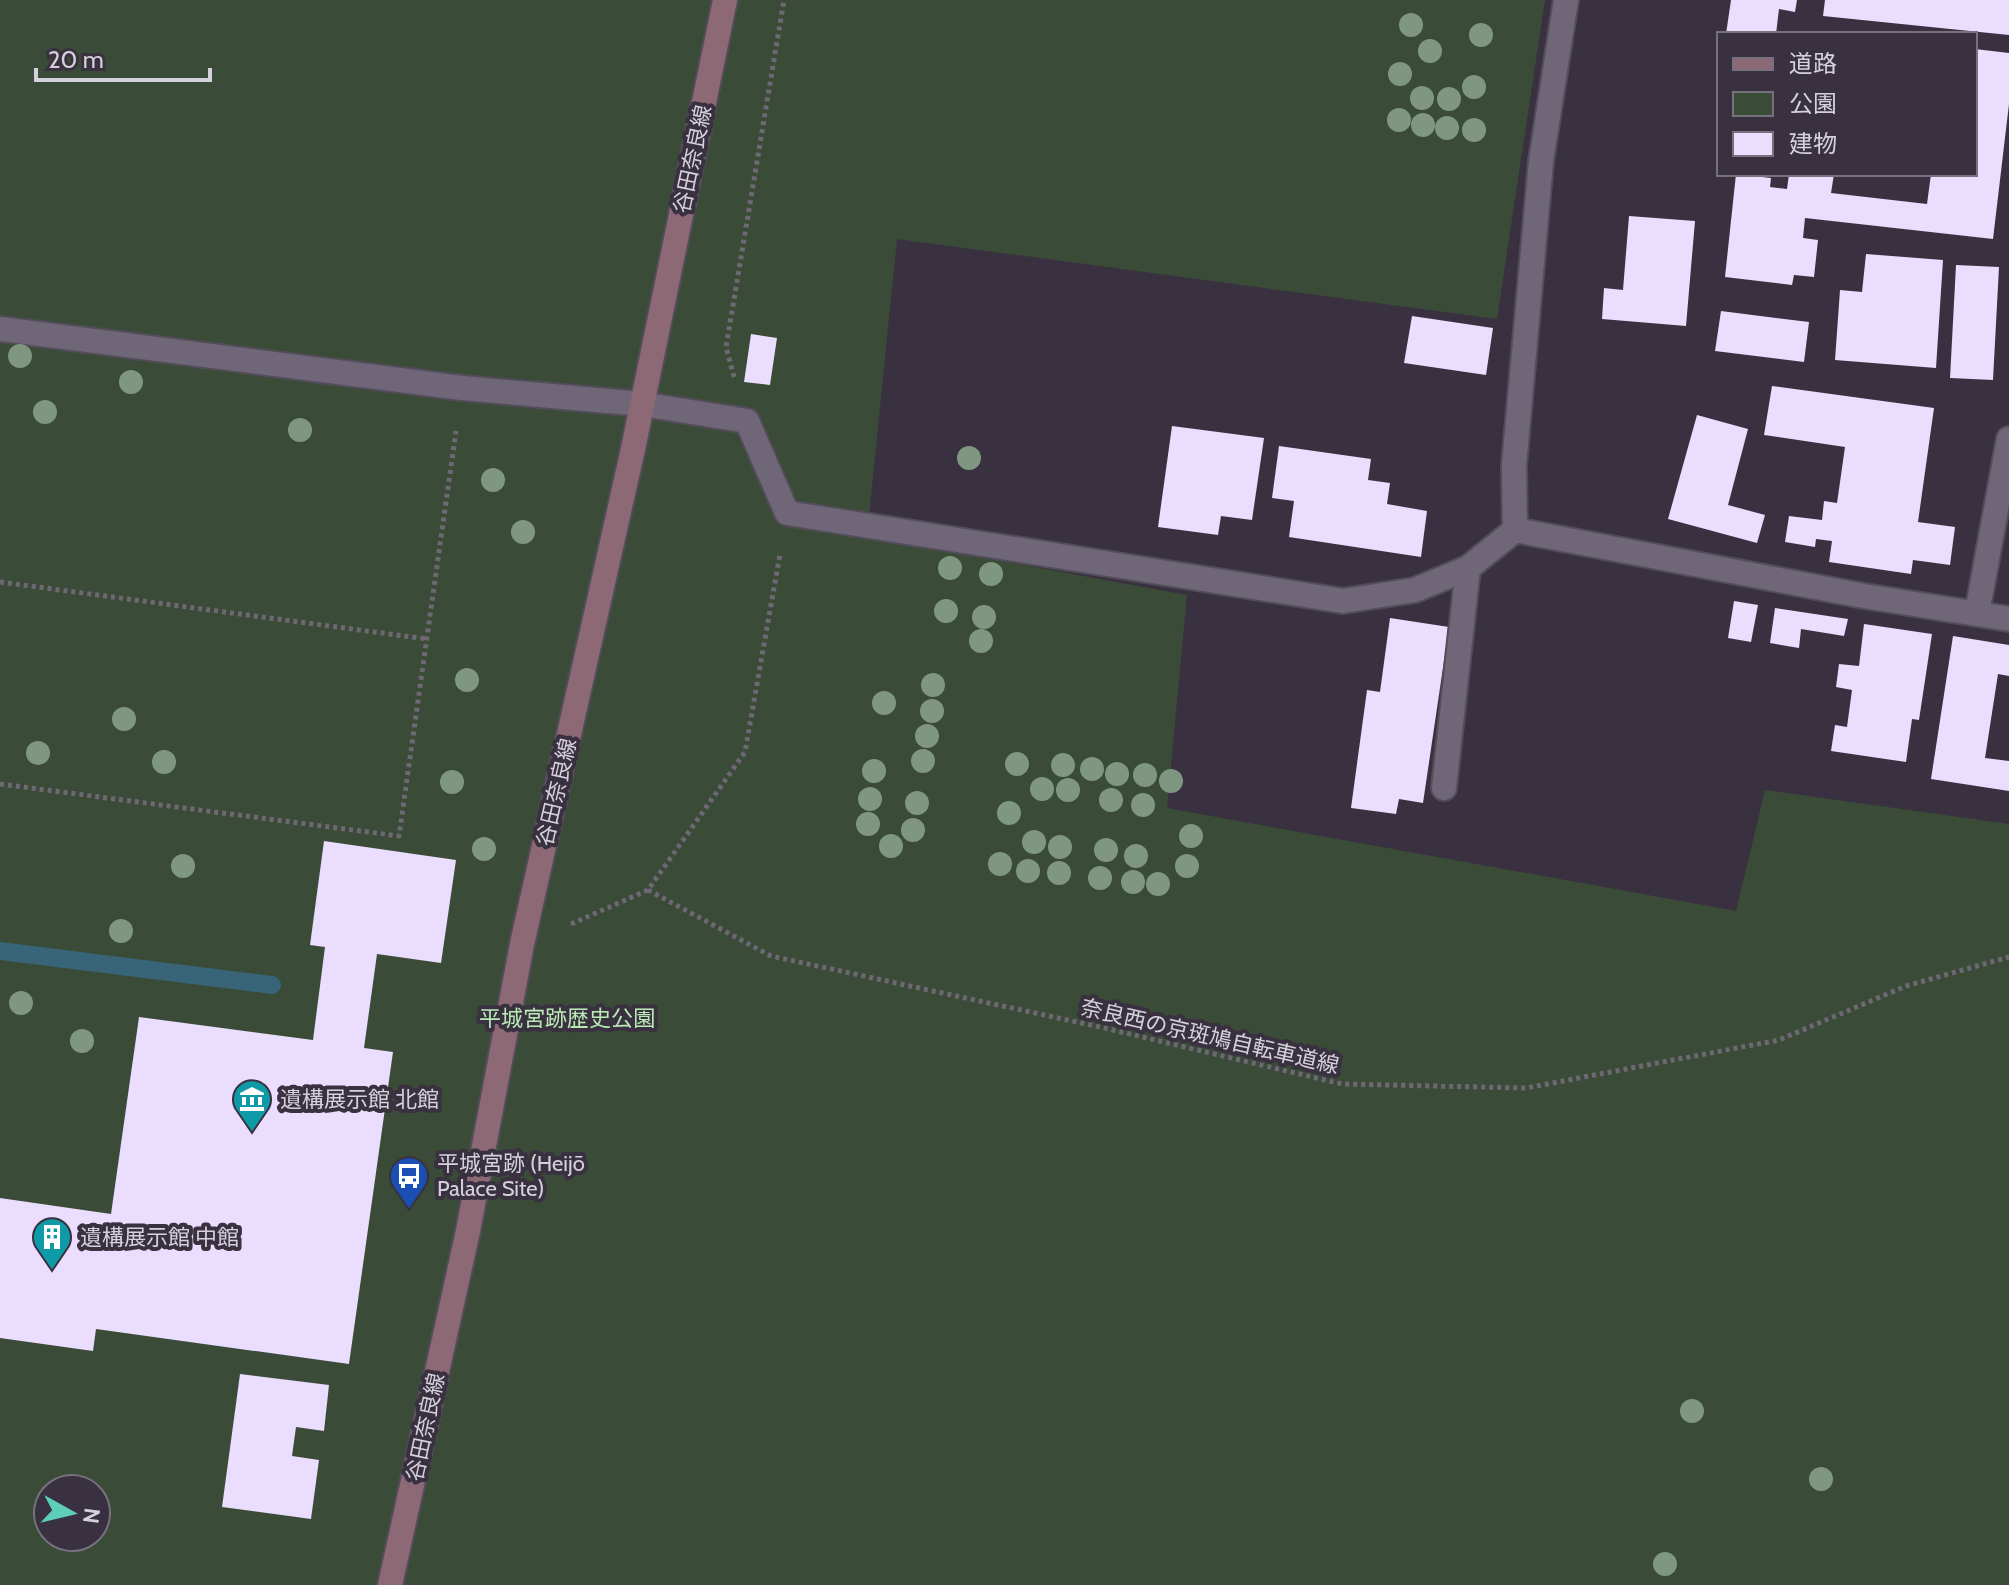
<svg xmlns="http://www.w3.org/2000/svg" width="2009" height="1585" font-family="Cabin,'Noto Sans JP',sans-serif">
<rect width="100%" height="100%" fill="#393140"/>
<path fill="#3a4b38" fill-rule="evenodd" d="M 0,0 L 1545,0 L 1497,319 L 897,239 L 867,536 L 1187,595 L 1167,808 L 1736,911 L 1765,790 L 2009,824 L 2009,1585 L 0,1585 ZM 48,1489 L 96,1489 L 96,1537 L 48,1537 Z"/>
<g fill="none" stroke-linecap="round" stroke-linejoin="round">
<path stroke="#386478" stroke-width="18" d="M 0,951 L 272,985"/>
</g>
<path fill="#eaddfe" d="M 1731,0 L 1797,0 L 1795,12 L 1779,9 L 1776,34 L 1726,34 Z
M 1825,0 L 2009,0 L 2009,35 L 1823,16 Z
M 1975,49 L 2009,53 L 2009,104 L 1993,239 L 1805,218 L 1803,238 L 1818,240 L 1814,277 L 1794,275 L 1792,285 L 1725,277 L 1736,174 L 1771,178 L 1770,187 L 1787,189 L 1789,174 L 1834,174 L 1831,193 L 1927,204 L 1931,174 L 1975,174 Z
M 1629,216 L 1695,221 L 1686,326 L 1602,319 L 1604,288 L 1623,290 Z
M 1866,254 L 1943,260 L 1936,368 L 1835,360 L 1840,290 L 1862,292 Z
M 1956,265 L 1999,267 L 1993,380 L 1950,378 Z
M 1721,311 L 1809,322 L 1804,362 L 1715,351 Z
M 1412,316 L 1493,328 L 1486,375 L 1404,363 Z
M 751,334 L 777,338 L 770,385 L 744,382 Z
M 1772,386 L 1934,408 L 1918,522 L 1955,527 L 1950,565 L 1913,560 L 1911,574 L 1829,562 L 1832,541 L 1816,539 L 1815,547 L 1785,542 L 1789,516 L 1822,520 L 1824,501 L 1837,503 L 1845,447 L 1764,435 Z
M 1697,415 L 1748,429 L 1728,505 L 1765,515 L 1757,543 L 1668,519 Z
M 1172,426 L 1264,438 L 1252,520 L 1221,516 L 1218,535 L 1158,527 Z
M 1279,446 L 1371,459 L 1368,480 L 1390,483 L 1387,504 L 1427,511 L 1421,557 L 1289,537 L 1294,501 L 1272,498 Z
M 1734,601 L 1758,605 L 1751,642 L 1728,638 Z
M 1775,608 L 1848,619 L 1844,636 L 1801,629 L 1799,648 L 1770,643 Z
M 1390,618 L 1449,627 L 1423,803 L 1399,799 L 1396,814 L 1351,808 L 1367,690 L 1380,692 Z
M 1864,624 L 1932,634 L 1919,720 L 1912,719 L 1906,762 L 1831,751 L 1835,725 L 1847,727 L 1852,690 L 1836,687 L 1839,664 L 1859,666 Z
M 1953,636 L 2009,645 L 2009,676 L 1998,674 L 1985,758 L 2009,761 L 2009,791 L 1931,779 Z
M 324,841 L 456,860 L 441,963 L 377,954 L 364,1048 L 393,1052 L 349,1364 L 96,1329 L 93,1351 L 0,1338 L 0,1198 L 111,1214 L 139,1017 L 313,1040 L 325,947 L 310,945 Z
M 240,1374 L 329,1385 L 324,1431 L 296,1427 L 292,1456 L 319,1460 L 311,1519 L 222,1507 Z"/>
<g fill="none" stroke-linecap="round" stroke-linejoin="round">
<g stroke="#534d59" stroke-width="28">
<path id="service" d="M 1977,613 L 2009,439"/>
</g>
<g stroke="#534d59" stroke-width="28">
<path id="pedestrian" d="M 0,329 L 462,388 L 642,404"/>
</g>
<g stroke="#534d59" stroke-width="28">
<path id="minor" d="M 642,404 L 747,421 L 787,513 L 1343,601 L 1415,590 L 1468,568 L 1515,530 L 1864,596 L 2009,619
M 1515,530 L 1514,466 L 1541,161 L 1566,0
M 1444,788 L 1468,568"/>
</g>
<g stroke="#534d59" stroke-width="28">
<path id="secondary" d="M 390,1585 L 468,1231 L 522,944 L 633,449 L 725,0"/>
</g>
<path stroke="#6e6875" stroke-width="5" stroke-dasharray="4 4" stroke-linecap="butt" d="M 734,377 L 726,347 L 784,0
M 0,582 L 427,639
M 0,784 L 399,836 L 456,431
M 648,890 L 771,956 L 1100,1027 L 1342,1084 L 1526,1088 L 1779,1040 L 1906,986 L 2009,957
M 571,924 L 648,890 L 745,752 L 780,554"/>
<use href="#service" stroke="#6f6778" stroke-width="24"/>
<use href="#pedestrian" stroke="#6f6778" stroke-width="24"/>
<use href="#minor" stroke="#6f6778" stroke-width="24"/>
<use href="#secondary" stroke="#8d6875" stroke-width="24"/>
</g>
<g fill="#7f9780">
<circle cx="1411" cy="25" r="12"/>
<circle cx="1481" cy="35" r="12"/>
<circle cx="1430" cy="51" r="12"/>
<circle cx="1400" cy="74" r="12"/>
<circle cx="1474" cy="87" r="12"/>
<circle cx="1422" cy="98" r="12"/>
<circle cx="1449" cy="99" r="12"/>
<circle cx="1399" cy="120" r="12"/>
<circle cx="1423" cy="125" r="12"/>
<circle cx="1447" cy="128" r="12"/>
<circle cx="1474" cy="130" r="12"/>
<circle cx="20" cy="356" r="12"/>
<circle cx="131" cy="382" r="12"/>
<circle cx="45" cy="412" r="12"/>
<circle cx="300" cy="430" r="12"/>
<circle cx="969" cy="458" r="12"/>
<circle cx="493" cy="480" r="12"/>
<circle cx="523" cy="532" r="12"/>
<circle cx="950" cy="568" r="12"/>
<circle cx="991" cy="574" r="12"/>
<circle cx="946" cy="611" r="12"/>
<circle cx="984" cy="617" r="12"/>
<circle cx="981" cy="641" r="12"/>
<circle cx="467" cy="680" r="12"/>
<circle cx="933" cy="685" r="12"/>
<circle cx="884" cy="703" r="12"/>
<circle cx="932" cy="711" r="12"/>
<circle cx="124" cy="719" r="12"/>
<circle cx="927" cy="736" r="12"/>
<circle cx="38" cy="753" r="12"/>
<circle cx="923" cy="761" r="12"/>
<circle cx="164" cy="762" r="12"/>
<circle cx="1017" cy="764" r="12"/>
<circle cx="1063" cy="765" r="12"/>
<circle cx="1092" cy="769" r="12"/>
<circle cx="874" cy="771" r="12"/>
<circle cx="1117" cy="774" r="12"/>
<circle cx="1145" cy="775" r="12"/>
<circle cx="1171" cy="781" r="12"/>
<circle cx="452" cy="782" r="12"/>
<circle cx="1042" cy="789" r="12"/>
<circle cx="1068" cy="790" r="12"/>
<circle cx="870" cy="799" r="12"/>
<circle cx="1111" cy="800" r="12"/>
<circle cx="917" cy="803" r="12"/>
<circle cx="1143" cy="805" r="12"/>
<circle cx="1009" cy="813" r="12"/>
<circle cx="868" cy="824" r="12"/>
<circle cx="913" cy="830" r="12"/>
<circle cx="1191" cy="836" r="12"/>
<circle cx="1034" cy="842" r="12"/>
<circle cx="891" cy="846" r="12"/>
<circle cx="1060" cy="847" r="12"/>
<circle cx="484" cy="849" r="12"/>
<circle cx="1106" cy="850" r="12"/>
<circle cx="1136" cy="856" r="12"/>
<circle cx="1000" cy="864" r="12"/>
<circle cx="183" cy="866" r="12"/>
<circle cx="1187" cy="866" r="12"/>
<circle cx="1028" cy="871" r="12"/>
<circle cx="1059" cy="873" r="12"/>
<circle cx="1100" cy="878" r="12"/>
<circle cx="1133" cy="882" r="12"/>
<circle cx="1158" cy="884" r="12"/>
<circle cx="121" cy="931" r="12"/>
<circle cx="21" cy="1003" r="12"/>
<circle cx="82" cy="1041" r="12"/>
<circle cx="1692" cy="1411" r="12"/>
<circle cx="1821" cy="1479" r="12"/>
<circle cx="1665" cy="1564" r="12"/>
</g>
<defs>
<g id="museum-pin" transform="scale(2)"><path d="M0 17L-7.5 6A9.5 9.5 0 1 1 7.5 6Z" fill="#0f9aa8" stroke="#393140"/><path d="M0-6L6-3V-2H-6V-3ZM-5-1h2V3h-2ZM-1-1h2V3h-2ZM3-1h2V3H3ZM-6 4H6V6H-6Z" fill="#fff"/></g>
<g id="bus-pin" transform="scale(2)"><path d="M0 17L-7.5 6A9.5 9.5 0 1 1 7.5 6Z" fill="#1a4fb4" stroke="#393140"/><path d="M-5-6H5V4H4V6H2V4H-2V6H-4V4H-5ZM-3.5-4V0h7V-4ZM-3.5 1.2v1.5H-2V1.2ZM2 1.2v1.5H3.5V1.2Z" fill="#fff"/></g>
<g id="building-pin" transform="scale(2)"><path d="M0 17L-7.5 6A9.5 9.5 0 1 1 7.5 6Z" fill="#0f9aa8" stroke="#393140"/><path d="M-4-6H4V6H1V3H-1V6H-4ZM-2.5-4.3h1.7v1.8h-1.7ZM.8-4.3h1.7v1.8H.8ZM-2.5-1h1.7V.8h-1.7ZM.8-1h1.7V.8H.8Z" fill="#fff"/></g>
</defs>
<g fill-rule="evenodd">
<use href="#museum-pin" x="252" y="1099"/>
<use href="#bus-pin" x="409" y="1176"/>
<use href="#building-pin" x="52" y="1237"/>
</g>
<g text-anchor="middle" stroke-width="8" stroke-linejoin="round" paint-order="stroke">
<g font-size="22" fill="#d5d1db" stroke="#393140">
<text transform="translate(692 159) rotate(-78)" y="8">谷田奈良線</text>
<text transform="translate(556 792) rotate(-77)" y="8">谷田奈良線</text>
<text transform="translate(1210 1036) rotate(13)" y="8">奈良西の京斑鳩自転車道線</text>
<text transform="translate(425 1427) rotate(-78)" y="8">谷田奈良線</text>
</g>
<g font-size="22" fill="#b9eab4" stroke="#393140">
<text x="567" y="1026">平城宮跡歴史公園</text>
</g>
<g font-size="22" fill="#d5d1db" stroke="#393140" text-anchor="start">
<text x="280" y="1107">遺構展示館 北館</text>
<text x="437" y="1171">平城宮跡 (Heijō<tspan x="437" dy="25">Palace Site)</tspan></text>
<text x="80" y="1245">遺構展示館 中館</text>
</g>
</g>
<rect x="1717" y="32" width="260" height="144" fill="#393140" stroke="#77717e" stroke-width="2"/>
<rect x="1733" y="58" width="40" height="12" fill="#8d6875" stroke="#77717e" stroke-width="2"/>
<text x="1789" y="72" font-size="24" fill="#d5d1db">道路</text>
<rect x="1733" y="92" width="40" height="24" fill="#3a4b38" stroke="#77717e" stroke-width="2"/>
<text x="1789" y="112" font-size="24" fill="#d5d1db">公園</text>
<rect x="1733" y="132" width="40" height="24" fill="#eaddfe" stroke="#77717e" stroke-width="2"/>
<text x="1789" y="152" font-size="24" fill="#d5d1db">建物</text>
<g transform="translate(72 1513) rotate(98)"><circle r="38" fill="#393140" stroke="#77717e" stroke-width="2"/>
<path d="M0-6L14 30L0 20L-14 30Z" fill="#5dceb9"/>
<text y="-12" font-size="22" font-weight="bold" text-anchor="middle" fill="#d5d1db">N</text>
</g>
<path d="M36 68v12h174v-12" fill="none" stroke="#d5d1db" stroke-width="4"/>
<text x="48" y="68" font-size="24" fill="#d5d1db" stroke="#393140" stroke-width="6" paint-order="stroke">20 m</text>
</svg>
